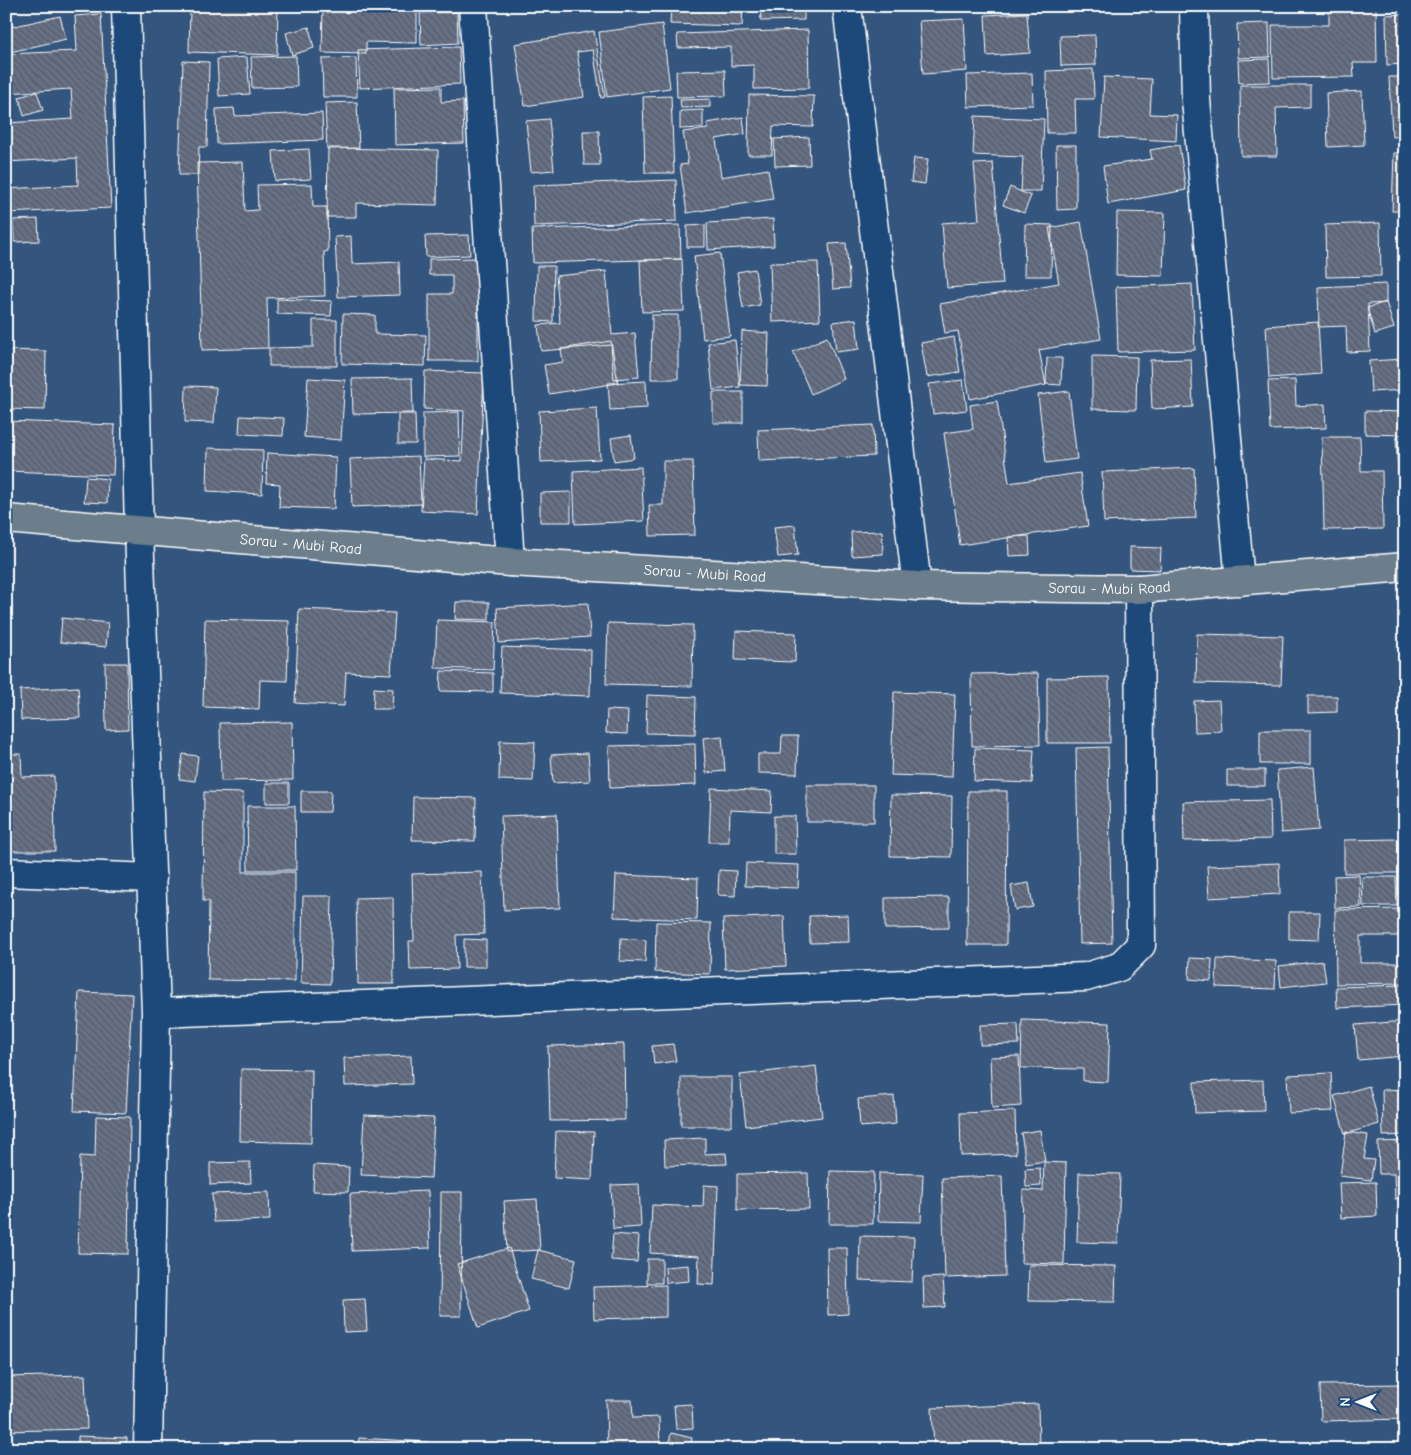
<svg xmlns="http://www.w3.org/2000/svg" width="1411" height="1455" font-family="'Comic Neue',sans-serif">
<defs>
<pattern id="building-back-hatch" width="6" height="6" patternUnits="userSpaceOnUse" patternTransform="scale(1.25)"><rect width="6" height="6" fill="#667086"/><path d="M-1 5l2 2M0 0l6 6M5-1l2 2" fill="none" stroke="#565a63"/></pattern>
</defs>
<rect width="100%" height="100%" fill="#34557e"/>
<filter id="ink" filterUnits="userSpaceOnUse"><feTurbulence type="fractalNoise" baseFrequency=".02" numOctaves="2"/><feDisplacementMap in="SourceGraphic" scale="10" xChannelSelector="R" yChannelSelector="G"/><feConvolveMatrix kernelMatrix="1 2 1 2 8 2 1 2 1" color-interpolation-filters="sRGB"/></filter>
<g filter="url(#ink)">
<path fill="url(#building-back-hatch)" stroke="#fff" d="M 190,6 L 278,6 L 277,55 L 189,52 Z
M 323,6 L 428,6 L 428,12 L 417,12 L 417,43 L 366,42 L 366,54 L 322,53 Z
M 671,6 L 743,6 L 742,26 L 670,24 Z
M 760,6 L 804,6 L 804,20 L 761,21 Z
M 1229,6 L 1286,6 L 1286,9 Z
M 1297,6 L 1371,6 L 1371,7 L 1297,8 Z
M 1329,8 L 1376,8 L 1377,63 L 1353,63 L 1354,77 L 1273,78 L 1272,25 L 1329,25 Z
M 457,12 L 458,43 L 421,45 L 420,13 Z
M 1027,13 L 1030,53 L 987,56 L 985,15 Z
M 101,14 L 111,208 L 6,213 L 6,189 L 78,185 L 77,158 L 6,162 L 6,123 L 73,119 L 71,89 L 6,93 L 6,54 L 77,51 L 75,16 Z
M 1405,14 L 1405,64 L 1387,65 L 1386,15 Z
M 60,16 L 66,39 L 6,53 L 6,28 Z
M 964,19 L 967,71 L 923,74 L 919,21 Z
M 1269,23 L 1270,57 L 1238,58 L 1237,24 Z
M 662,24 L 670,88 L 607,97 L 599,32 Z
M 309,27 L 314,48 L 292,55 L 286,33 Z
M 808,30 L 809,88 L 754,89 L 754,65 L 731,66 L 731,47 L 678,48 L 677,34 Z
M 594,31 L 605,97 L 601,98 L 593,50 L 577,52 L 584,97 L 525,106 L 515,44 Z
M 1095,35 L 1096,65 L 1061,66 L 1060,36 Z
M 459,47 L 460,84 L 360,88 L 358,50 Z
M 296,56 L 297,87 L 252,88 L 251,57 Z
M 247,57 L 250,94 L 219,96 L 217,59 Z
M 356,58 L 357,97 L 323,97 L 322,59 Z
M 1269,59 L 1270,82 L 1239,83 L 1238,60 Z
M 183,61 L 209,62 L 207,147 L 199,147 L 198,175 L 179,175 Z
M 1093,69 L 1094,99 L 1075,99 L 1076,133 L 1047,133 L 1046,71 Z
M 725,70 L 726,96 L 677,97 L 676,71 Z
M 1032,73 L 1033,105 L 968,107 L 967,75 Z
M 1104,77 L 1152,79 L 1150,114 L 1177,115 L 1176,141 L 1101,137 Z
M 1389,77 L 1405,77 L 1405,136 L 1392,137 Z
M 1240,85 L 1310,85 L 1310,107 L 1276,108 L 1277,156 L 1241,156 Z
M 441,87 L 441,102 L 463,101 L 464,143 L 395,145 L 394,88 Z
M 1362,91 L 1364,145 L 1328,147 L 1326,93 Z
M 37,92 L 43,110 L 24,116 L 19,97 Z
M 749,95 L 814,96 L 813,127 L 773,126 L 772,155 L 748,155 Z
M 671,96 L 674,173 L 645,173 L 643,97 Z
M 710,99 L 710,107 L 681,108 L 680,100 Z
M 357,102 L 359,148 L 327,149 L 325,103 Z
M 234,108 L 235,116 L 322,113 L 323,140 L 217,144 L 216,109 Z
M 703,110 L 703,128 L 680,129 L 680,111 Z
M 975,116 L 1044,119 L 1041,191 L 1021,191 L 1023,157 L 973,155 Z
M 743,117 L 745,134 L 716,139 L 721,177 L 768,169 L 773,199 L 687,213 L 680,165 L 688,164 L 683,132 L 708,129 L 707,123 Z
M 549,119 L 554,170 L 531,172 L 526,121 Z
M 583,131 L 599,131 L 600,165 L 584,165 Z
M 809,137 L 810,165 L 775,166 L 774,139 Z
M 1056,145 L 1076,145 L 1076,209 L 1057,210 Z
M 1179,145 L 1186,190 L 1108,204 L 1103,166 L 1152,159 L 1150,150 Z
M 328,148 L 438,150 L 437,205 L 356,203 L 356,217 L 327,217 Z
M 309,149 L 311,179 L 275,181 L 273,151 Z
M 1394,153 L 1405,153 L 1405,211 L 1392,211 Z
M 914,158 L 928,159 L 925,184 L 911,182 Z
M 243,162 L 245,211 L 258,210 L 257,185 L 312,184 L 313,207 L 327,207 L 328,251 L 324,252 L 325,296 L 267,298 L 268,348 L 202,350 L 197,163 Z
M 993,163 L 1003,284 L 947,288 L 942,223 L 979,220 L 974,164 Z
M 676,180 L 677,221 L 534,226 L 533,185 Z
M 1010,187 L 1031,196 L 1024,213 L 1003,205 Z
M 1117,212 L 1165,213 L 1163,276 L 1116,275 Z
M 38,219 L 39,241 L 14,242 L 13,220 Z
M 773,219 L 774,246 L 708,250 L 707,223 Z
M 1081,222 L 1101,339 L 1039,350 L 1046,385 L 970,399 L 958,331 L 945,333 L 940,304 L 1059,283 L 1049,228 Z
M 1380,223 L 1381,276 L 1326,277 L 1325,225 Z
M 1025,224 L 1052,225 L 1051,276 L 1024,276 Z
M 680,225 L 681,259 L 533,263 L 532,229 Z
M 705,225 L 705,247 L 687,247 L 687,226 Z
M 469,235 L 470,255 L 426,257 L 425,236 Z
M 351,236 L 352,264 L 399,262 L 400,295 L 338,297 L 335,237 Z
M 846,243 L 850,288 L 833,289 L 829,244 Z
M 720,253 L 730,336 L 703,339 L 694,256 Z
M 478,258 L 478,361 L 429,361 L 429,294 L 452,294 L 452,275 L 429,275 L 429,259 Z
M 682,259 L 684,311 L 642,312 L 640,260 Z
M 818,262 L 820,320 L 772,322 L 770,263 Z
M 537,266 L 554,266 L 553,322 L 536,321 Z
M 755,269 L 760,305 L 743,308 L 737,272 Z
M 606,271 L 612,335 L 635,333 L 639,377 L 614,379 L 611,345 L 541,351 L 538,325 L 560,323 L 556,276 Z
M 1192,284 L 1195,350 L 1118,352 L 1116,287 Z
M 1386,284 L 1386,303 L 1368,304 L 1370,351 L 1347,352 L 1346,326 L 1319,327 L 1318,287 Z
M 277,299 L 332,301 L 331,316 L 277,314 Z
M 1386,302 L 1394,328 L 1375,334 L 1367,308 Z
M 1405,306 L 1405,344 L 1401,307 Z
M 343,314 L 375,315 L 375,334 L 426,335 L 425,366 L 342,364 Z
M 652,315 L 678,315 L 678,379 L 651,379 Z
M 856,319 L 859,349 L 836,352 L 833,322 Z
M 313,320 L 337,320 L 337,366 L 269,366 L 269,348 L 313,347 Z
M 1318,322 L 1321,374 L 1269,378 L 1266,326 Z
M 742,331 L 769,333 L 767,386 L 740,385 Z
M 827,337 L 844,379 L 811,394 L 793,352 Z
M 954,337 L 960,372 L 927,377 L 921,343 Z
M 735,340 L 740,387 L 713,390 L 708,343 Z
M 611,341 L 618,383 L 549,394 L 544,365 L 563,362 L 561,349 Z
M 6,350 L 46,351 L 45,410 L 6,409 Z
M 1092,356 L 1137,357 L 1136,410 L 1092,409 Z
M 1047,358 L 1062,358 L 1061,385 L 1046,384 Z
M 1191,359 L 1193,407 L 1152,409 L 1150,360 Z
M 1405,359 L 1405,390 L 1371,392 L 1369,361 Z
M 425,371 L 484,373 L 478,514 L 421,511 L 424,459 L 462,461 L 464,411 L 424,409 Z
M 308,378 L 345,380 L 341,440 L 304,437 Z
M 412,378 L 413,413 L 353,414 L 352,379 Z
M 963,380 L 967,410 L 933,414 L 929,384 Z
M 1295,380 L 1296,406 L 1325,404 L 1326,428 L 1270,430 L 1268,381 Z
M 646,381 L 647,408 L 610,410 L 608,383 Z
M 186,386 L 216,387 L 214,423 L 185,422 Z
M 1069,391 L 1077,459 L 1046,463 L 1038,395 Z
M 713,392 L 743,392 L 743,423 L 713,423 Z
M 997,401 L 1009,483 L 1080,473 L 1088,526 L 960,545 L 944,433 L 973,429 L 970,405 Z
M 597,408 L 600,459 L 541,462 L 539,411 Z
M 1365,411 L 1404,412 L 1403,435 L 1365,434 Z
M 459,412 L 460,456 L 423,457 L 423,413 Z
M 398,414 L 415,414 L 416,444 L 398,444 Z
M 240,416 L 284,418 L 283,436 L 239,434 Z
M 6,421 L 115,425 L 113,475 L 6,471 Z
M 873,425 L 874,456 L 759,461 L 758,430 Z
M 631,435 L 634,458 L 614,461 L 611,438 Z
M 1322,437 L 1360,437 L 1361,471 L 1382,471 L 1383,529 L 1324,530 Z
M 1396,438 L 1405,438 L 1405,527 L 1401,527 Z
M 208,448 L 263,450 L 262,494 L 207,491 Z
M 267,453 L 336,457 L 334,509 L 279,507 L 280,484 L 266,483 Z
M 419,456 L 421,504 L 352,507 L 350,459 Z
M 663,461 L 693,461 L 695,535 L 650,536 L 649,505 L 663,505 Z
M 641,467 L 644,521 L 575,524 L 573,471 Z
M 1194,468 L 1196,518 L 1104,522 L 1102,472 Z
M 86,477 L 108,479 L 107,503 L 84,502 Z
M 571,492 L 571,522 L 540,522 L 540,493 Z
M 795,525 L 798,555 L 778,557 L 774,527 Z
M 882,531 L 883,554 L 852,556 L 851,532 Z
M 1029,536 L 1030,555 L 1009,556 L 1008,537 Z
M 1130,547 L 1161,548 L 1160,570 L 1130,569 Z
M 456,602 L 489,602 L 489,620 L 455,619 Z
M 588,603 L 590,637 L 499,643 L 497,608 Z
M 299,609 L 395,613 L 391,674 L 346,672 L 344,706 L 295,703 Z
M 62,618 L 108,623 L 106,647 L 60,642 Z
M 205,619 L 289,621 L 287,681 L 260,680 L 259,709 L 203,707 Z
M 437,620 L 495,622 L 493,670 L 435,668 Z
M 608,623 L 693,625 L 692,686 L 606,684 Z
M 736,631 L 796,633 L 795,662 L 735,660 Z
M 1197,634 L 1283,636 L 1281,685 L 1196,683 Z
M 502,647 L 591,650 L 590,696 L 500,693 Z
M 105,663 L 127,663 L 128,729 L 106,730 Z
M 441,671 L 493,673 L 493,692 L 440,691 Z
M 1038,673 L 1040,745 L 972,746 L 971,674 Z
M 1109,677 L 1110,743 L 1047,743 L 1047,678 Z
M 78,687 L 80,718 L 21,720 L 20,690 Z
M 374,688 L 393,689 L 392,709 L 373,709 Z
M 894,692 L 955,694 L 952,777 L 891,775 Z
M 647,695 L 696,697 L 695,734 L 646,733 Z
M 1308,696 L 1337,696 L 1337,712 L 1308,713 Z
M 1219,700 L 1221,731 L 1195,732 L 1194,701 Z
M 607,710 L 628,711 L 627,734 L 606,733 Z
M 292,722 L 293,780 L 221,781 L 220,723 Z
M 1260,730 L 1311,730 L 1311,764 L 1260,764 Z
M 722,736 L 725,771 L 706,773 L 703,738 Z
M 782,736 L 798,736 L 797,774 L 758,773 L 758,754 L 781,754 Z
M 500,741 L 535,742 L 533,781 L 499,780 Z
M 695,744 L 696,785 L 610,788 L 609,746 Z
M 1108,747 L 1112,943 L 1080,944 L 1076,748 Z
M 975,748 L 1034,750 L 1032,783 L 974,781 Z
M 588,753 L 590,781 L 553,783 L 551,755 Z
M 6,754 L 21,754 L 22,777 L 54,776 L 55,851 L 6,851 Z
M 183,754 L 198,756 L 195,781 L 179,779 Z
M 1314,767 L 1319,830 L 1281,833 L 1277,770 Z
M 1227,770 L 1265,770 L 1265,786 L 1227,786 Z
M 266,783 L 289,783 L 289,803 L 266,803 Z
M 807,785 L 874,785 L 874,822 L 807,822 Z
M 711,788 L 772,791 L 771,812 L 730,810 L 729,842 L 709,842 Z
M 301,791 L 331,791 L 330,812 L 301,812 Z
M 968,791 L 1007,791 L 1006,945 L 967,945 Z
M 204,792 L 243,793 L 243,872 L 295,872 L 295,981 L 208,980 L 209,901 L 203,901 Z
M 891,795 L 952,796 L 951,857 L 890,856 Z
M 413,797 L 476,798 L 475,841 L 412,840 Z
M 1270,800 L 1271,839 L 1184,841 L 1183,802 Z
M 247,806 L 295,806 L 296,870 L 248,870 Z
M 557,814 L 560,908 L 504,910 L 501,816 Z
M 774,816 L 795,816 L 796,854 L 774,854 Z
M 1398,839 L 1399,873 L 1344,873 L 1344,840 Z
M 746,863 L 799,865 L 798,888 L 745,886 Z
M 1279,863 L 1280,894 L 1209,898 L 1207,866 Z
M 719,870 L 736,871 L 735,896 L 718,895 Z
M 482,872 L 484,934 L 456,935 L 457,969 L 410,970 L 409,941 L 414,941 L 412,874 Z
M 616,875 L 698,878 L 697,920 L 614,917 Z
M 1359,875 L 1361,907 L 1335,908 L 1334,876 Z
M 1362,877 L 1396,877 L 1397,906 L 1363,906 Z
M 1029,883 L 1033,907 L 1015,910 L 1011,886 Z
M 303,896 L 332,896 L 330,984 L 301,983 Z
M 393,897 L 394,984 L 358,984 L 356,898 Z
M 949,897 L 949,928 L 885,929 L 885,898 Z
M 1405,909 L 1405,936 L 1360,936 L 1360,963 L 1404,963 L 1405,983 L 1336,984 L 1335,910 Z
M 1289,912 L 1320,912 L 1319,940 L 1289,939 Z
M 848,915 L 849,942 L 810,943 L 809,916 Z
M 784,916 L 786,966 L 725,969 L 723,919 Z
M 656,922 L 711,923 L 710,974 L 655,972 Z
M 621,938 L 646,940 L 645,962 L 620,961 Z
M 464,939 L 486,940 L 486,967 L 464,967 Z
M 1190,958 L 1212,959 L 1211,981 L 1189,979 Z
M 1217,959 L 1276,961 L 1275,989 L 1216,987 Z
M 1323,961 L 1326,982 L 1281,987 L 1279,966 Z
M 1405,985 L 1405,1005 L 1337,1008 L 1336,987 Z
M 79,992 L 132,994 L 126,1113 L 74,1111 Z
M 1022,1020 L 1110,1023 L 1108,1082 L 1083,1081 L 1083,1069 L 1021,1068 Z
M 1405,1021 L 1405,1056 L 1358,1060 L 1355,1025 Z
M 1018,1024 L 1019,1044 L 980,1045 L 980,1025 Z
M 624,1044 L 625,1120 L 550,1121 L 548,1046 Z
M 673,1044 L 676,1061 L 654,1064 L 652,1046 Z
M 411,1056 L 412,1084 L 345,1086 L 344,1058 Z
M 1019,1056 L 1021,1106 L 992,1108 L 990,1057 Z
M 816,1066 L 822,1117 L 746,1126 L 740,1075 Z
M 241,1069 L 312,1070 L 311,1143 L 240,1141 Z
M 1331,1073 L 1333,1111 L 1289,1113 L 1287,1075 Z
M 681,1077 L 732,1077 L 732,1126 L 681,1126 Z
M 1263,1080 L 1264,1111 L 1195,1113 L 1194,1082 Z
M 1369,1086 L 1379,1124 L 1345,1134 L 1334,1096 Z
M 1405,1089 L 1405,1135 L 1383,1136 L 1382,1090 Z
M 894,1096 L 896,1124 L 860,1127 L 858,1099 Z
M 1015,1111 L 1016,1154 L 961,1156 L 960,1113 Z
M 364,1115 L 434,1118 L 431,1178 L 361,1175 Z
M 96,1116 L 130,1117 L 128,1254 L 78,1253 L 80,1156 L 95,1157 Z
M 1040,1130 L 1045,1161 L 1026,1164 L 1021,1133 Z
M 556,1131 L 594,1132 L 592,1180 L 554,1178 Z
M 1346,1132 L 1368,1135 L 1364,1159 L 1374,1160 L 1371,1180 L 1340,1176 Z
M 705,1138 L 705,1154 L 726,1153 L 727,1164 L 665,1166 L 664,1140 Z
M 1405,1141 L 1405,1198 L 1395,1199 L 1394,1174 L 1379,1174 L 1378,1142 Z
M 250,1162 L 251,1183 L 210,1185 L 210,1163 Z
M 1044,1162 L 1066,1163 L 1064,1264 L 1021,1263 L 1023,1190 L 1043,1191 Z
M 314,1165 L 349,1167 L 348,1192 L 313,1191 Z
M 1040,1168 L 1041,1186 L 1026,1187 L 1025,1169 Z
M 830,1171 L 874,1172 L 873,1224 L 829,1224 Z
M 808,1173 L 809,1209 L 737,1210 L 737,1174 Z
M 879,1173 L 923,1174 L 921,1222 L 878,1221 Z
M 1079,1173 L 1120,1174 L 1118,1243 L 1077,1242 Z
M 1002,1176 L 1005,1276 L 945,1278 L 942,1178 Z
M 1376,1182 L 1377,1216 L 1341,1218 L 1339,1183 Z
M 639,1184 L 641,1227 L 613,1229 L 611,1185 Z
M 704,1185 L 718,1186 L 714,1285 L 698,1284 L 699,1256 L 650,1253 L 652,1205 L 703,1207 Z
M 428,1191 L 430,1248 L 352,1251 L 350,1194 Z
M 269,1192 L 270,1220 L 214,1222 L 212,1194 Z
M 441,1192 L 462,1192 L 461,1316 L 440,1316 Z
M 537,1199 L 540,1250 L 507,1252 L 504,1201 Z
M 613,1234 L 639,1236 L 637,1262 L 611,1260 Z
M 860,1236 L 914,1237 L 912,1282 L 859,1280 Z
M 509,1248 L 529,1311 L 478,1328 L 457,1264 Z
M 827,1248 L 847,1248 L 848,1314 L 828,1315 Z
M 538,1250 L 576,1259 L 569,1288 L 531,1279 Z
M 647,1259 L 662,1259 L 662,1283 L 647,1283 Z
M 688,1265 L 689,1281 L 666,1283 L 665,1267 Z
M 1029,1265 L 1116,1266 L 1115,1302 L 1028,1301 Z
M 943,1277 L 945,1307 L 924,1308 L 923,1278 Z
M 666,1285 L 666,1317 L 594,1319 L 593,1287 Z
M 365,1299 L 367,1331 L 344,1332 L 343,1300 Z
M 85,1375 L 87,1429 L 6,1431 L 6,1377 Z
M 1405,1384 L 1405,1419 L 1321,1421 L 1320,1385 Z
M 606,1400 L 632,1400 L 633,1418 L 659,1417 L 660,1449 L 607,1449 Z
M 692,1404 L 693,1428 L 676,1429 L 674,1405 Z
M 1038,1404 L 1039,1449 L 934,1449 L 932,1408 Z
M 671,1433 L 692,1438 L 690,1449 L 668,1449 Z
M 78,1436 L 127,1438 L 126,1449 L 78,1449 Z
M 359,1438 L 428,1442 L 428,1449 L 358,1449 Z"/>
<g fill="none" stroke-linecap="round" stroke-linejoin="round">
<g stroke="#fff" stroke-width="31">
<path id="minor" d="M 126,6 L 139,530 L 156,1013 L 148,1449
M 473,6 L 510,562
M 847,6 L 917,586
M 1194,6 L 1196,100 L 1240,581
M 6,872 L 152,878
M 156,1013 L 1086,977 L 1119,967 L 1141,945 L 1139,589"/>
</g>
<g stroke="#fff" stroke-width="31">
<g id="major">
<path id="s1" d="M 6,519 L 510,562 L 917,586 L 1139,589 L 1405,567"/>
</g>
</g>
<use href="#minor" stroke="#1f4a7a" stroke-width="28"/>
<use href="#major" stroke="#6c7d8b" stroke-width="28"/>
</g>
</g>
<g text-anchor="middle" stroke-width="4.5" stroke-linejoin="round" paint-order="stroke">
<g font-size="15" fill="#fff" stroke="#1f4a7a">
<text dy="5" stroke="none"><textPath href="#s1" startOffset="296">Sorau - Mubi Road</textPath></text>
<text dy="5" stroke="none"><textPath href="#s1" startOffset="701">Sorau - Mubi Road</textPath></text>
<text dy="5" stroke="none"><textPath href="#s1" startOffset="1106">Sorau - Mubi Road</textPath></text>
</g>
</g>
<rect width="1411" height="1455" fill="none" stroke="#1f4a7a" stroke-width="25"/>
<rect x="12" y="12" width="1386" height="1430" fill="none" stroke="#fff" stroke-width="2" filter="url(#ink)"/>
<g transform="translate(1358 1402) rotate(270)" stroke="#1f4a7a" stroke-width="4" paint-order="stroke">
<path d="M0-4L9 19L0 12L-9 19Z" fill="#ffffff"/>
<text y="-8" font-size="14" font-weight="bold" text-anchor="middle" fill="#ffffff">N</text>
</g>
</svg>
